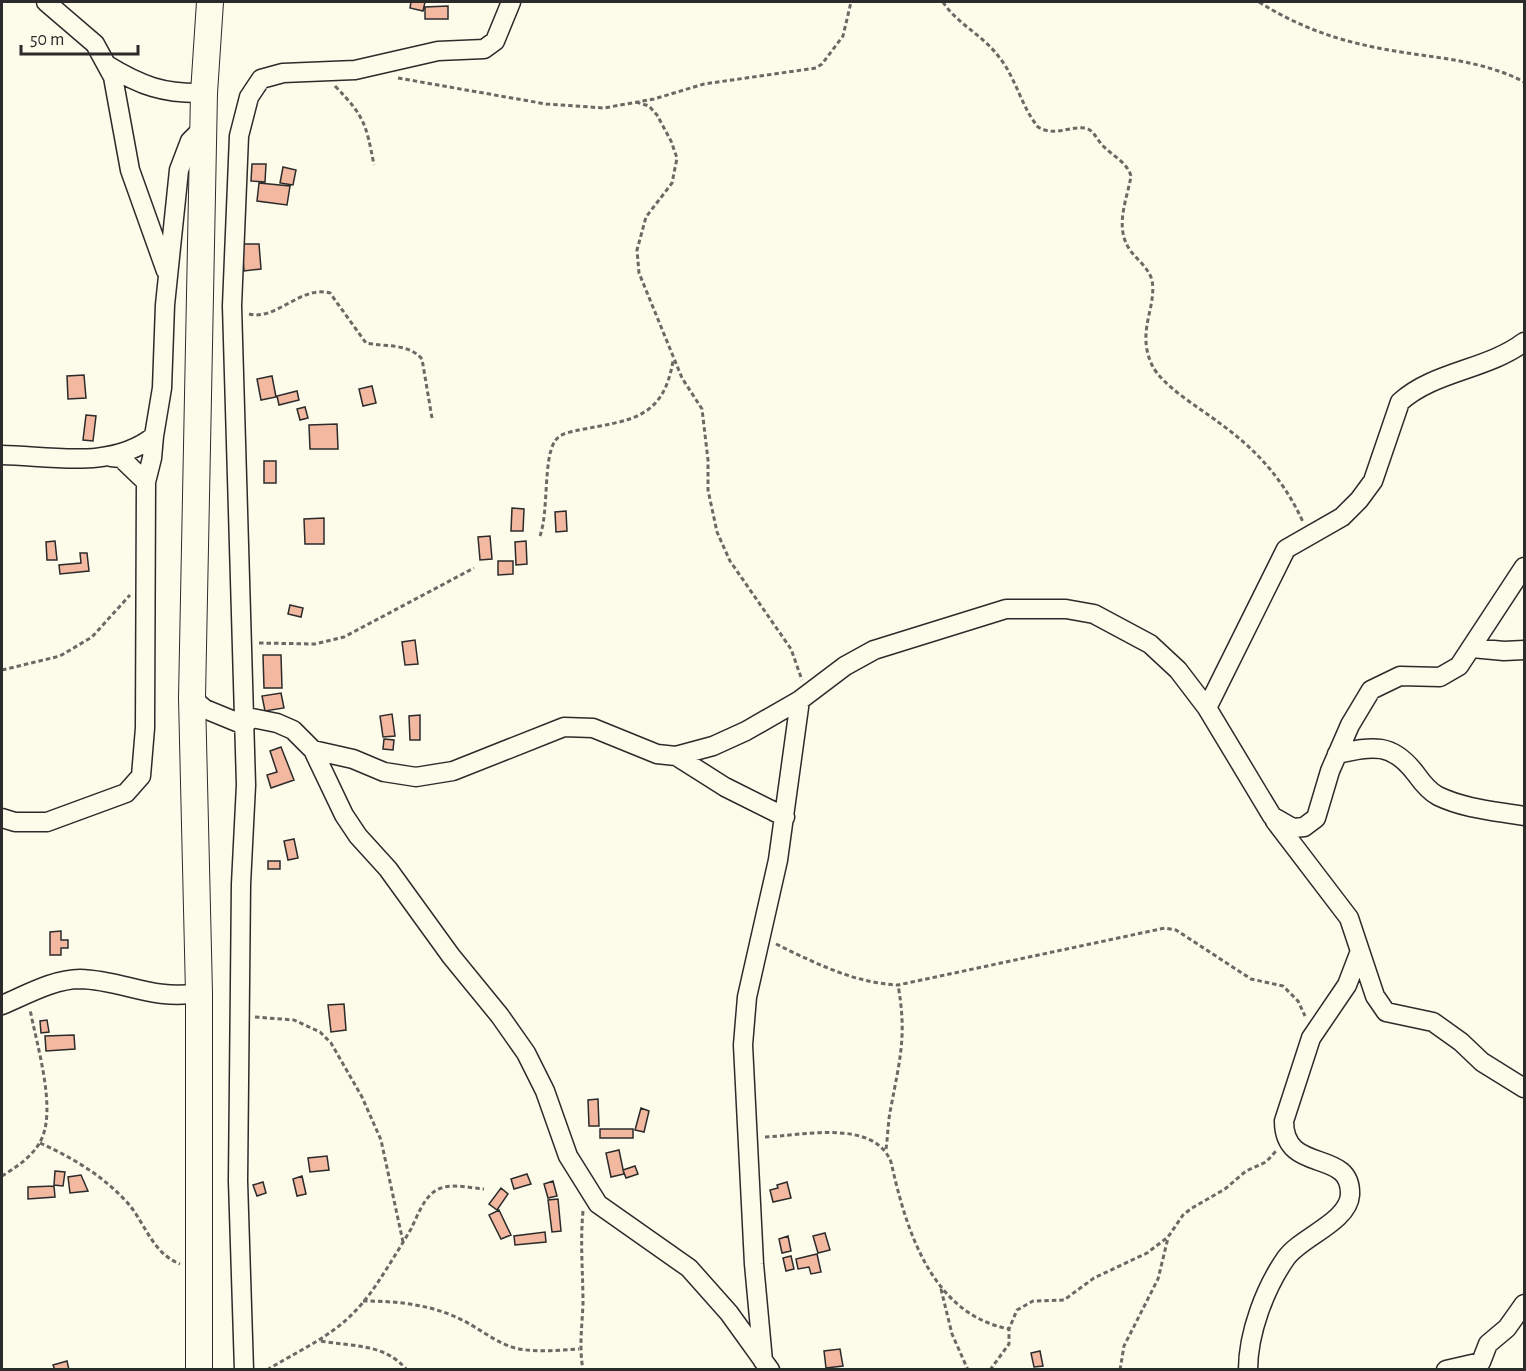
<svg xmlns="http://www.w3.org/2000/svg" width="1526" height="1371" font-family="'Alegreya Sans',sans-serif">
<rect width="100%" height="100%" fill="#fdfbea"/>
<path fill="#f2b8a0" stroke="#2b2b2b" stroke-width="1.5" d="M 411,2 L 425,2 L 423,11 L 410,8 Z
M 448,6 L 448,19 L 425,19 L 425,7 Z
M 252,164 L 266,164 L 265,182 L 251,181 Z
M 283,167 L 296,170 L 293,185 L 280,183 Z
M 259,183 L 290,186 L 287,205 L 257,201 Z
M 242,244 L 259,244 L 261,269 L 244,271 Z
M 84,375 L 86,398 L 68,399 L 67,376 Z
M 272,376 L 276,397 L 261,400 L 257,379 Z
M 372,386 L 376,403 L 363,406 L 359,389 Z
M 297,391 L 299,400 L 279,405 L 277,396 Z
M 305,407 L 308,418 L 300,420 L 297,409 Z
M 86,415 L 96,416 L 93,441 L 83,440 Z
M 337,424 L 338,449 L 310,449 L 309,425 Z
M 264,461 L 276,461 L 276,483 L 264,483 Z
M 512,508 L 524,509 L 523,531 L 511,531 Z
M 566,511 L 567,531 L 556,532 L 555,512 Z
M 324,518 L 324,544 L 305,544 L 304,519 Z
M 490,536 L 492,559 L 480,560 L 478,537 Z
M 55,541 L 57,560 L 47,560 L 46,542 Z
M 526,541 L 527,564 L 516,565 L 515,542 Z
M 80,553 L 87,553 L 89,571 L 60,574 L 59,565 L 81,563 Z
M 498,561 L 513,561 L 513,574 L 498,575 Z
M 290,605 L 303,608 L 301,617 L 288,614 Z
M 415,640 L 418,664 L 405,665 L 402,642 Z
M 263,655 L 281,655 L 282,688 L 264,688 Z
M 281,693 L 284,708 L 265,711 L 262,696 Z
M 392,714 L 395,736 L 383,737 L 380,716 Z
M 420,715 L 420,740 L 410,740 L 409,716 Z
M 384,739 L 394,740 L 393,750 L 383,749 Z
M 281,747 L 294,780 L 271,788 L 267,775 L 277,772 L 270,751 Z
M 294,839 L 298,858 L 288,860 L 284,841 Z
M 268,861 L 280,861 L 280,869 L 268,869 Z
M 61,931 L 61,940 L 68,940 L 68,948 L 61,948 L 61,955 L 50,955 L 50,932 Z
M 344,1004 L 346,1030 L 331,1032 L 328,1005 Z
M 47,1020 L 49,1032 L 41,1033 L 40,1021 Z
M 74,1035 L 75,1049 L 46,1051 L 45,1036 Z
M 598,1099 L 599,1126 L 589,1126 L 588,1100 Z
M 641,1108 L 649,1111 L 644,1132 L 635,1130 Z
M 600,1129 L 633,1129 L 633,1138 L 600,1138 Z
M 619,1150 L 624,1174 L 611,1177 L 606,1153 Z
M 327,1156 L 329,1170 L 310,1172 L 308,1158 Z
M 635,1166 L 638,1174 L 626,1178 L 623,1170 Z
M 55,1171 L 65,1172 L 63,1186 L 54,1185 Z
M 527,1174 L 531,1184 L 514,1189 L 511,1179 Z
M 81,1175 L 88,1191 L 70,1193 L 68,1177 Z
M 302,1176 L 306,1194 L 297,1196 L 293,1179 Z
M 553,1181 L 557,1196 L 548,1198 L 544,1184 Z
M 263,1182 L 266,1193 L 257,1196 L 253,1185 Z
M 787,1182 L 791,1198 L 773,1202 L 770,1190 L 778,1188 L 777,1185 Z
M 54,1186 L 55,1197 L 28,1199 L 28,1187 Z
M 501,1188 L 508,1194 L 497,1210 L 489,1204 Z
M 558,1199 L 561,1231 L 552,1232 L 548,1200 Z
M 499,1210 L 511,1235 L 501,1239 L 489,1215 Z
M 545,1232 L 546,1242 L 515,1245 L 514,1236 Z
M 825,1233 L 830,1250 L 818,1253 L 813,1236 Z
M 788,1236 L 791,1251 L 782,1253 L 779,1239 Z
M 817,1254 L 821,1272 L 811,1274 L 809,1267 L 798,1269 L 796,1259 Z
M 791,1256 L 794,1269 L 786,1271 L 783,1258 Z
M 840,1349 L 843,1366 L 826,1368 L 824,1351 Z
M 1040,1351 L 1043,1366 L 1034,1367 L 1031,1353 Z
M 67,1361 L 69,1370 L 55,1370 L 53,1365 Z"/>
<g fill="none" stroke-linecap="round" stroke-linejoin="round">
<g stroke="#2b2b2b" stroke-width="21">
<path id="minor" d="M 46,2 L 95,44 L 113,77 L 130,170 L 166,271
M 107,65 C 141,86 164,94 204,93
M 2,455 C 52,456 112,470 154,436 L 162,388 L 165,305 L 179,170 L 190,141 L 203,128
M 111,457 L 121,458 L 146,482
M 1472,648 L 1504,651 L 1524,650
M 192,698 L 205,709 L 244,725 L 252,718 L 277,723 L 293,730 L 313,750 L 344,815 L 358,836 L 388,869 L 451,956 L 500,1016 L 526,1053 L 545,1091 L 568,1156 L 598,1204 L 689,1268 L 729,1313 L 770,1370
M 1207,708 L 1286,549 L 1342,517 L 1359,500 L 1373,481 L 1400,402 C 1434,371 1487,370 1524,342
M 313,750 L 353,759 L 384,772 L 416,777 L 453,771 L 564,727 L 593,728 L 657,754 L 676,756 L 713,746 L 746,731 L 800,700 L 845,666 L 874,650 L 1006,609 L 1066,609 L 1094,614 L 1150,644 L 1178,670 L 1207,708 L 1272,816 L 1293,828 L 1304,827 L 1316,818 L 1330,771 L 1350,725 L 1371,690 L 1400,676 L 1440,677 L 1459,666 L 1524,567
M 1337,754 C 1373,746 1392,742 1416,774 C 1421,781 1430,792 1438,796 C 1465,809 1496,811 1524,816
M 676,756 L 725,787 L 785,817
M 2,818 L 15,822 L 47,822 L 126,793 L 141,776 L 145,728 L 146,482 L 152,458 L 154,436
M 1275,821 L 1349,918 L 1375,996 L 1386,1012 L 1433,1022 L 1461,1042 L 1482,1062 L 1524,1088
M 2,1005 C 26,995 54,979 80,979 C 123,980 152,1001 199,993
M 763,1361 L 754,1264 L 743,1045 L 747,997 L 778,860 L 800,700
M 244,1370 L 238,1181 L 241,884 L 246,785 L 232,306 L 239,136 L 249,97 L 261,79 L 283,73 L 355,70 L 438,51 L 484,49 L 495,41 L 511,2
M 1248,1370 C 1248,1333 1265,1288 1286,1258 C 1301,1237 1348,1222 1350,1195 C 1352,1147 1284,1176 1284,1121 L 1311,1038 L 1347,985 L 1360,951
M 1446,1370 L 1481,1362 L 1488,1344 L 1507,1328 L 1524,1304"/>
</g>
<g stroke="#2b2b2b" stroke-width="28">
<path id="highway" d="M 199,1370 L 199,993 L 192,698 L 204,93 L 210,2"/>
</g>
<path stroke="#6a6964" stroke-width="3" stroke-dasharray="4.5 3" stroke-linecap="butt" d="M 943,2 C 957,24 983,35 999,57 C 1016,78 1021,106 1038,127 C 1055,137 1069,126 1085,128 C 1093,130 1095,136 1099,141 C 1108,154 1127,161 1131,176 C 1127,200 1114,227 1130,250 C 1137,260 1148,267 1152,280 C 1157,308 1136,331 1152,365 C 1162,386 1200,408 1218,422 C 1256,449 1284,480 1303,522
M 1259,2 C 1297,26 1333,39 1378,48 C 1427,58 1479,58 1524,82
M 398,78 L 546,104 L 604,108 L 654,99 L 704,84 L 816,68 L 822,64 L 843,36 L 851,2
M 335,86 C 365,117 366,124 374,165
M 636,102 L 649,106 L 657,115 L 671,141 L 677,158 L 672,183 L 646,217 L 637,250 L 639,273 L 682,378 L 702,409 L 708,460 L 708,490 L 717,532 L 730,561 L 791,649 L 802,680
M 249,314 C 276,321 301,285 330,293 L 366,343 C 386,347 408,343 422,359 L 432,418
M 540,536 C 549,510 543,459 555,441 C 560,433 571,432 579,430 C 630,420 663,420 673,361
M 259,643 L 315,644 L 344,637 L 474,568
M 2,670 L 60,656 L 92,637 L 130,595
M 776,944 C 815,963 854,983 898,985 L 1165,928 L 1176,930 L 1251,979 L 1283,986 L 1298,1001 L 1305,1016
M 255,1017 L 294,1020 L 320,1032 L 331,1043 L 362,1097 L 381,1140 L 403,1242
M 765,1137 C 800,1136 874,1118 891,1162 C 906,1229 931,1314 1009,1329
M 40,1143 C 71,1157 100,1174 124,1199 C 145,1220 150,1252 180,1264
M 886,1149 C 888,1135 888,1120 891,1107 C 900,1059 907,1035 898,985
M 2,1176 C 15,1168 32,1157 40,1142 C 58,1111 36,1043 30,1009
M 583,1211 C 580,1243 583,1273 583,1304 C 582,1327 579,1347 583,1370
M 941,1289 L 952,1334 L 968,1370
M 363,1301 C 395,1301 428,1304 458,1318 C 478,1327 494,1342 515,1348 C 536,1353 558,1350 579,1349
M 321,1341 C 354,1347 384,1343 407,1370
M 267,1370 C 311,1343 343,1333 374,1288 C 387,1269 399,1249 411,1229 C 417,1217 423,1199 435,1191 C 448,1182 469,1188 484,1189
M 990,1370 L 1009,1344 L 1009,1329 L 1017,1310 L 1033,1301 L 1064,1300 L 1094,1278 L 1147,1253 L 1168,1237 L 1183,1215 L 1192,1208 L 1225,1189 L 1246,1171 L 1266,1162 L 1276,1151
M 1120,1370 L 1124,1346 L 1158,1279 L 1168,1238"/>
<use href="#minor" stroke="#fdfbea" stroke-width="18"/>
<use href="#highway" stroke="#fdfbea" stroke-width="26"/>
</g>
<rect width="1526" height="1371" fill="none" stroke="#2b2b2b" stroke-width="6"/>
<path d="M21 45v9h117v-9" fill="none" stroke="#2b2b2b" stroke-width="3"/>
<text x="30" y="45" font-size="18" fill="#2b2b2b" stroke="#fdfbea" stroke-width="4.5" paint-order="stroke">50 m</text>
</svg>
